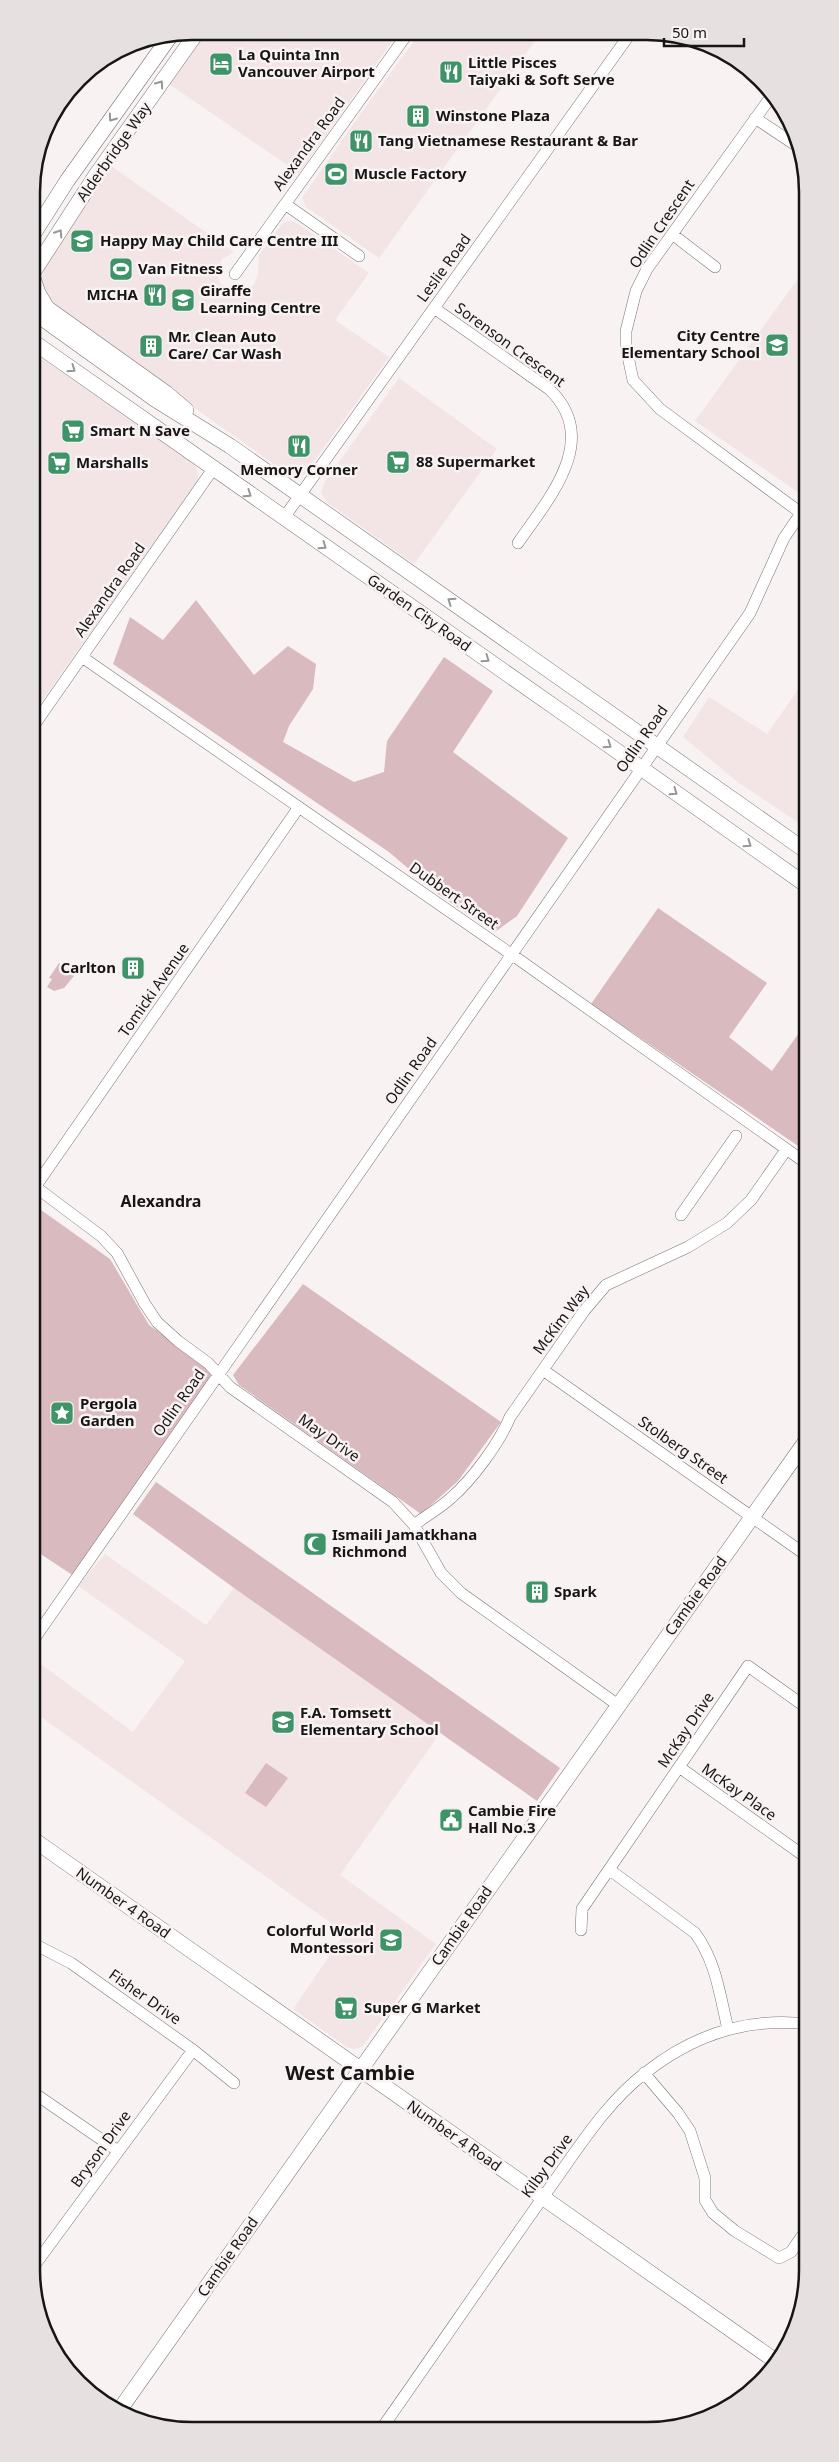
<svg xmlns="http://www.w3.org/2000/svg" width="839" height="2462" font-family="'Noto Sans',sans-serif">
<rect width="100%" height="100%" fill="#f8f2f3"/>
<path fill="#f3e4e6" d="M 207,31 L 398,33 L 299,173 L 169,84 Z
M 420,33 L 540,34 L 379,258 L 306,207 L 302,198 L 359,116 Z
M 111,166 L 234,252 L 222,259 L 217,272 L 220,283 L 231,291 L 241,292 L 254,285 L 258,274 L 259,255 L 282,224 L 289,221 L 295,222 L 369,273 L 335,320 L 389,357 L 305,474 L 298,477 L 289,475 L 51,306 L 41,281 L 46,263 Z
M 805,269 L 805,497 L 695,421 Z
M 32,352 L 192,459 L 190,462 L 196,467 L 198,476 L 197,482 L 32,715 Z
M 399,378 L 497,449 L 414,564 L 328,503 L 321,493 L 324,483 Z
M 805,680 L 805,827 L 735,780 L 683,737 L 709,697 L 767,734 Z
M 105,1554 L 206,1625 L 234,1588 L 440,1733 L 340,1875 L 436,1944 L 363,2046 L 355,2049 L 347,2047 L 293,2009 L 345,1933 L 34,1712 L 34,1659 L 133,1732 L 185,1661 L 78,1586 Z"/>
<path fill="#d9babf" d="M 196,600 L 254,675 L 288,646 L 316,664 L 313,689 L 289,726 L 283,742 L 354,782 L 384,772 L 387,741 L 444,657 L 493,691 L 453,752 L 568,838 L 517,916 L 495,932 L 438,894 L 389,852 L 113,664 L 130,617 L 163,640 Z
M 658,908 L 767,983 L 729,1037 L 772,1071 L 806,1023 L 806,1148 L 804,1150 L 591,1004 Z
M 59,963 L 74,976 L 64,988 L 54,991 L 47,987 L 52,979 L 49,978 Z
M 34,1205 L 110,1259 L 149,1325 L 215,1371 L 74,1576 L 33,1549 Z
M 303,1284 L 501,1422 L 458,1481 L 421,1514 L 239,1385 L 233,1375 Z
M 156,1482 L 560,1768 L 537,1801 L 234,1588 L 133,1514 Z
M 266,1763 L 288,1778 L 266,1807 L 245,1793 Z"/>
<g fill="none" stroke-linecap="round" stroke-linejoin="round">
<g stroke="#797474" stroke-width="12">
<path id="street" d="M 773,94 L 647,269 L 636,291 L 626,331 L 626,347 L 633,380 L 660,409 L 805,516
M 755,118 L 800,148
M 285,204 L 359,256
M 672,234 L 715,267
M 235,274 L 408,33
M 434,308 L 549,389 C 602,439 549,498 518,543
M 283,519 L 630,34
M 82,657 L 511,954 L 806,1163
M 32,728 L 213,469
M 33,1185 L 101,1236 L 117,1253 L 145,1304 L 157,1322 L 178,1341 L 208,1363 L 230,1387 L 393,1502 L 414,1525 L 441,1573 L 461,1593 L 618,1705
M 33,1190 L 299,807
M 681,1215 L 736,1136
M 543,1370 L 806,1555
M 414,1525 C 426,1516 440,1508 451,1498 C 472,1480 500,1442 510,1417 L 584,1311 L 606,1285 L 688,1247 L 727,1223 L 751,1200 L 786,1150
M 34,1639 L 750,613 L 784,538 L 801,513
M 679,1767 L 807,1858
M 610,1870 L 695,1933 C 716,1961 720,1996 728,2029
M 581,1930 L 582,1909 L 748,1666 L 807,1708
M 34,1944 L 71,1963 L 193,2050 L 234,2083
M 644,2073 L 678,2113 L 690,2131 L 705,2178 L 705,2200 L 713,2213 L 735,2231 L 779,2258 L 791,2252 L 807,2229
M 34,2093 L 118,2151
M 34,2266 L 193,2050
M 382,2428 C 439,2347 494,2266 551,2186 C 579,2147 607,2102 645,2073 C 693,2035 747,2017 807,2024"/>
</g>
<g stroke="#797474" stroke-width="16">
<path id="secondary" d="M 32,236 L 67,181 L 171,35
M 32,274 L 96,175 L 198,31
M 32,275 L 38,293 L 47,308 L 166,393 L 186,410
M 32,311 L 156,400 L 230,446 L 806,851
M 32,341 L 576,722 L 806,885
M 34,1840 L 777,2362
M 118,2412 L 806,1441"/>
</g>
<use href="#street" stroke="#fff" stroke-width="11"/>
<use href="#secondary" stroke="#fff" stroke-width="15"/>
</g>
<defs><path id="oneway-chevron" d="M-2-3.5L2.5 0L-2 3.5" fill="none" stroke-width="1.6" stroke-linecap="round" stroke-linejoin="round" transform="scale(1.25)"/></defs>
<g stroke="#979696">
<use href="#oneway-chevron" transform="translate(160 84) rotate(-55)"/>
<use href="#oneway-chevron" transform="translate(112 118) rotate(125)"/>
<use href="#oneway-chevron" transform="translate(59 233) rotate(-57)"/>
<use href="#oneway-chevron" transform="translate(72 369) rotate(35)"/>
<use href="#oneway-chevron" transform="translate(248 494) rotate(35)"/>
<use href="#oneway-chevron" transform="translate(323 546) rotate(35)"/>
<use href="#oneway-chevron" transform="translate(451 601) rotate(-145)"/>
<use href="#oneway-chevron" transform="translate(486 659) rotate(35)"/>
<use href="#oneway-chevron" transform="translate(608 745) rotate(35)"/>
<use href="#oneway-chevron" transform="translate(674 792) rotate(35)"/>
<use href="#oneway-chevron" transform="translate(748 844) rotate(35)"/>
</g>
<defs>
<g id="hotel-square" transform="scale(1.25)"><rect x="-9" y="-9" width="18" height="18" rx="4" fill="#3e9367" stroke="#f8f2f3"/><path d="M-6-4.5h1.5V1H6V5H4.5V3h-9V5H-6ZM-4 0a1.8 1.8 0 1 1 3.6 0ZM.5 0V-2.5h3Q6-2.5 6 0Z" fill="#fff"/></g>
<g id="restaurant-square" transform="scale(1.25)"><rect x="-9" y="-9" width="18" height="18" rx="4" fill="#3e9367" stroke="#f8f2f3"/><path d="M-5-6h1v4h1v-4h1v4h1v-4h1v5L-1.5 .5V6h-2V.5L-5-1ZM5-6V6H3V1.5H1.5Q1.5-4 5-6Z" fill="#fff"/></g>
<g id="building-square" transform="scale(1.25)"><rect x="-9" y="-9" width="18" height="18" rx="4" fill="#3e9367" stroke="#f8f2f3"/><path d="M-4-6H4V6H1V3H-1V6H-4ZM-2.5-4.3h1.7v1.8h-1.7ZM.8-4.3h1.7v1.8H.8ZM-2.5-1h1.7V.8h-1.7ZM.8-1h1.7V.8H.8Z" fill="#fff"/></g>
<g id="stadium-square" transform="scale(1.25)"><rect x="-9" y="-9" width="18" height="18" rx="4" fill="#3e9367" stroke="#f8f2f3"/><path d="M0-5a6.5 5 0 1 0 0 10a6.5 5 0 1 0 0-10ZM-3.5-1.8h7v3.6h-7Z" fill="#fff"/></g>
<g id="school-square" transform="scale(1.25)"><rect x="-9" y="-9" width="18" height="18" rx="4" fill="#3e9367" stroke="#f8f2f3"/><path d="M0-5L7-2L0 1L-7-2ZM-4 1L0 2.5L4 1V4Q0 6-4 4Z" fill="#fff"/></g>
<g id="supermarket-square" transform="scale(1.25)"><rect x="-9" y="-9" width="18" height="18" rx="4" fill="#3e9367" stroke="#f8f2f3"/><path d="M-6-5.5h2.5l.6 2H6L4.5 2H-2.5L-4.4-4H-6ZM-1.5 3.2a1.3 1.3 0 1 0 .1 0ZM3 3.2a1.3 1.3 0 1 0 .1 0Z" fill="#fff"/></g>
<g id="sight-square" transform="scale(1.25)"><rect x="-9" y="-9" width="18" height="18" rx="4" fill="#3e9367" stroke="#f8f2f3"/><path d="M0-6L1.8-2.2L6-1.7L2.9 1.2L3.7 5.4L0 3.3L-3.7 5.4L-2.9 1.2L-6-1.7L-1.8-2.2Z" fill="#fff"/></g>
<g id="mosque-square" transform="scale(1.25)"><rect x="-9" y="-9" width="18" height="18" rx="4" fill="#3e9367" stroke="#f8f2f3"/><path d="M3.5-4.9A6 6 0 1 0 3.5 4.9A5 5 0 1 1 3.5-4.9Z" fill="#fff"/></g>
<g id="civic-square" transform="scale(1.25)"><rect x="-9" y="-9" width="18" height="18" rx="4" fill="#3e9367" stroke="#f8f2f3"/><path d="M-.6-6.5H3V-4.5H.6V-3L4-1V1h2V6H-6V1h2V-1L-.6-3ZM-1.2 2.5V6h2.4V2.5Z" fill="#fff"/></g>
</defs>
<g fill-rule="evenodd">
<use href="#hotel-square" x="221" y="64"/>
<use href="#restaurant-square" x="451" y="72"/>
<use href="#building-square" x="418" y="116"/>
<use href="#restaurant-square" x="361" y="141"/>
<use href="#stadium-square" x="336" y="174"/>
<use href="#school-square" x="82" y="241"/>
<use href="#stadium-square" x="121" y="269"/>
<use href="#restaurant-square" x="155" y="295"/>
<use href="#school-square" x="183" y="300"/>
<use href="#school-square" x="777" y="345"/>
<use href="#building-square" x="151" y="346"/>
<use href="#supermarket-square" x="73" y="431"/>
<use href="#restaurant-square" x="299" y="446"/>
<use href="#supermarket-square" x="398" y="462"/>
<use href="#supermarket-square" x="59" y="463"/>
<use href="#building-square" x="133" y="968"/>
<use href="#sight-square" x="62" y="1413"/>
<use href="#mosque-square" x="315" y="1544"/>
<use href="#building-square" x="537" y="1592"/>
<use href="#school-square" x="283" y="1722"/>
<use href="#civic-square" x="451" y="1820"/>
<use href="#school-square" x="391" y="1940"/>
<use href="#supermarket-square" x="346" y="2008"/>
</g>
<g text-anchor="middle" stroke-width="5" stroke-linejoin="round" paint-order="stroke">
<g font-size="15" font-weight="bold" fill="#171515" stroke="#f8f2f3" text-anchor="start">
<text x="238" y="60">La Quinta Inn<tspan x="238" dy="17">Vancouver Airport</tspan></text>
<text x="468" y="68">Little Pisces<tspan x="468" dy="17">Taiyaki &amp; Soft Serve</tspan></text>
<text x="436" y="121">Winstone Plaza</text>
<text x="378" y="146">Tang Vietnamese Restaurant &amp; Bar</text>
<text x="354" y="179">Muscle Factory</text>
<text x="100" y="246">Happy May Child Care Centre III</text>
<text x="138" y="274">Van Fitness</text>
<text x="200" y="296">Giraffe<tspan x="200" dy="17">Learning Centre</tspan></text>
<text x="138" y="300" text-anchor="end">MICHA</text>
<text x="760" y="341" text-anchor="end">City Centre<tspan x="760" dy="17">Elementary School</tspan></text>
<text x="168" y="342">Mr. Clean Auto<tspan x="168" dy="17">Care/ Car Wash</tspan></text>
<text x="90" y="436">Smart N Save</text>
<text x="416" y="467">88 Supermarket</text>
<text x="76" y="468">Marshalls</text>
<text x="299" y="475" text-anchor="middle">Memory Corner</text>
<text x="116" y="973" text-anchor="end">Carlton</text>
<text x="80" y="1409">Pergola<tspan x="80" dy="17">Garden</tspan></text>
<text x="332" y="1540">Ismaili Jamatkhana<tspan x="332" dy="17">Richmond</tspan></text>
<text x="554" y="1597">Spark</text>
<text x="300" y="1718">F.A. Tomsett<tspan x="300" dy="17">Elementary School</tspan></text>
<text x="468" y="1816">Cambie Fire<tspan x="468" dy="17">Hall No.3</tspan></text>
<text x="374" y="1936" text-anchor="end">Colorful World<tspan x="374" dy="17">Montessori</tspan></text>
<text x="364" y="2013">Super G Market</text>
</g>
<g font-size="15" fill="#171515" stroke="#f8f2f3">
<text transform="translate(309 144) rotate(-54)" y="5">Alexandra Road</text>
<text transform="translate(114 152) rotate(-55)" y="5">Alderbridge Way</text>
<text transform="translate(662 224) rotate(-56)" y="5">Odlin Crescent</text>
<text transform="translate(444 268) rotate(-54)" y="5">Leslie Road</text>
<text transform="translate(510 345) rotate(36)" y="5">Sorenson Crescent</text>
<text transform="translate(110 590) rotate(-55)" y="5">Alexandra Road</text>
<text transform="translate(419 613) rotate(35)" y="5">Garden City Road</text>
<text transform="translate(642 739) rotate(-55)" y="5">Odlin Road</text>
<text transform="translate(454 896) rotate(35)" y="5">Dubbert Street</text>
<text transform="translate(154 990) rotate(-55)" y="5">Tomicki Avenue</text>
<text transform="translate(411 1071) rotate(-55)" y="5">Odlin Road</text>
<text transform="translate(561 1320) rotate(-53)" y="5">McKim Way</text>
<text transform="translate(179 1403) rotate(-55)" y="5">Odlin Road</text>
<text transform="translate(329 1438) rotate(35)" y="5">May Drive</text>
<text transform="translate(683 1450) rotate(35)" y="5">Stolberg Street</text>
<text transform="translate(696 1596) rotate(-54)" y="5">Cambie Road</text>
<text transform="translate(686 1730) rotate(-56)" y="5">McKay Drive</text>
<text transform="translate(739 1792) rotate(35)" y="5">McKay Place</text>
<text transform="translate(123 1903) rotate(35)" y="5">Number 4 Road</text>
<text transform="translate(462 1926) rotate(-55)" y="5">Cambie Road</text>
<text transform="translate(145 1997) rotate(35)" y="5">Fisher Drive</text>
<text transform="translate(454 2136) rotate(35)" y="5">Number 4 Road</text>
<text transform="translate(101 2149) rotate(-54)" y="5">Bryson Drive</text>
<text transform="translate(547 2166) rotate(-54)" y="5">Kilby Drive</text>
<text transform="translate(228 2257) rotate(-55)" y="5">Cambie Road</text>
</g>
<g font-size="16" font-weight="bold" fill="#171515" stroke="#f8f2f3">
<text x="161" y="1207">Alexandra</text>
</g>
<g font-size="20" font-weight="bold" fill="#171515" stroke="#f8f2f3">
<text x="350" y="2080">West Cambie</text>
</g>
</g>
<path d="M0 0H839V2462H0ZM192 40H647A152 152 0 0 1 799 192V2270A152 152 0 0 1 647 2422H192A152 152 0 0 1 40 2270V192A152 152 0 0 1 192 40Z" fill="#e6e0e1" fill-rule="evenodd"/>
<path fill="none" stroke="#171515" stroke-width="2.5" d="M192 40H647A152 152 0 0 1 799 192V2270A152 152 0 0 1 647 2422H192A152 152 0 0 1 40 2270V192A152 152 0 0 1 192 40Z"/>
<path d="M664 38v8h80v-8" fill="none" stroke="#171515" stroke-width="2.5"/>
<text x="672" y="38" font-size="15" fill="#171515" stroke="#f8f2f3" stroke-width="4" paint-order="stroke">50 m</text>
</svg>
